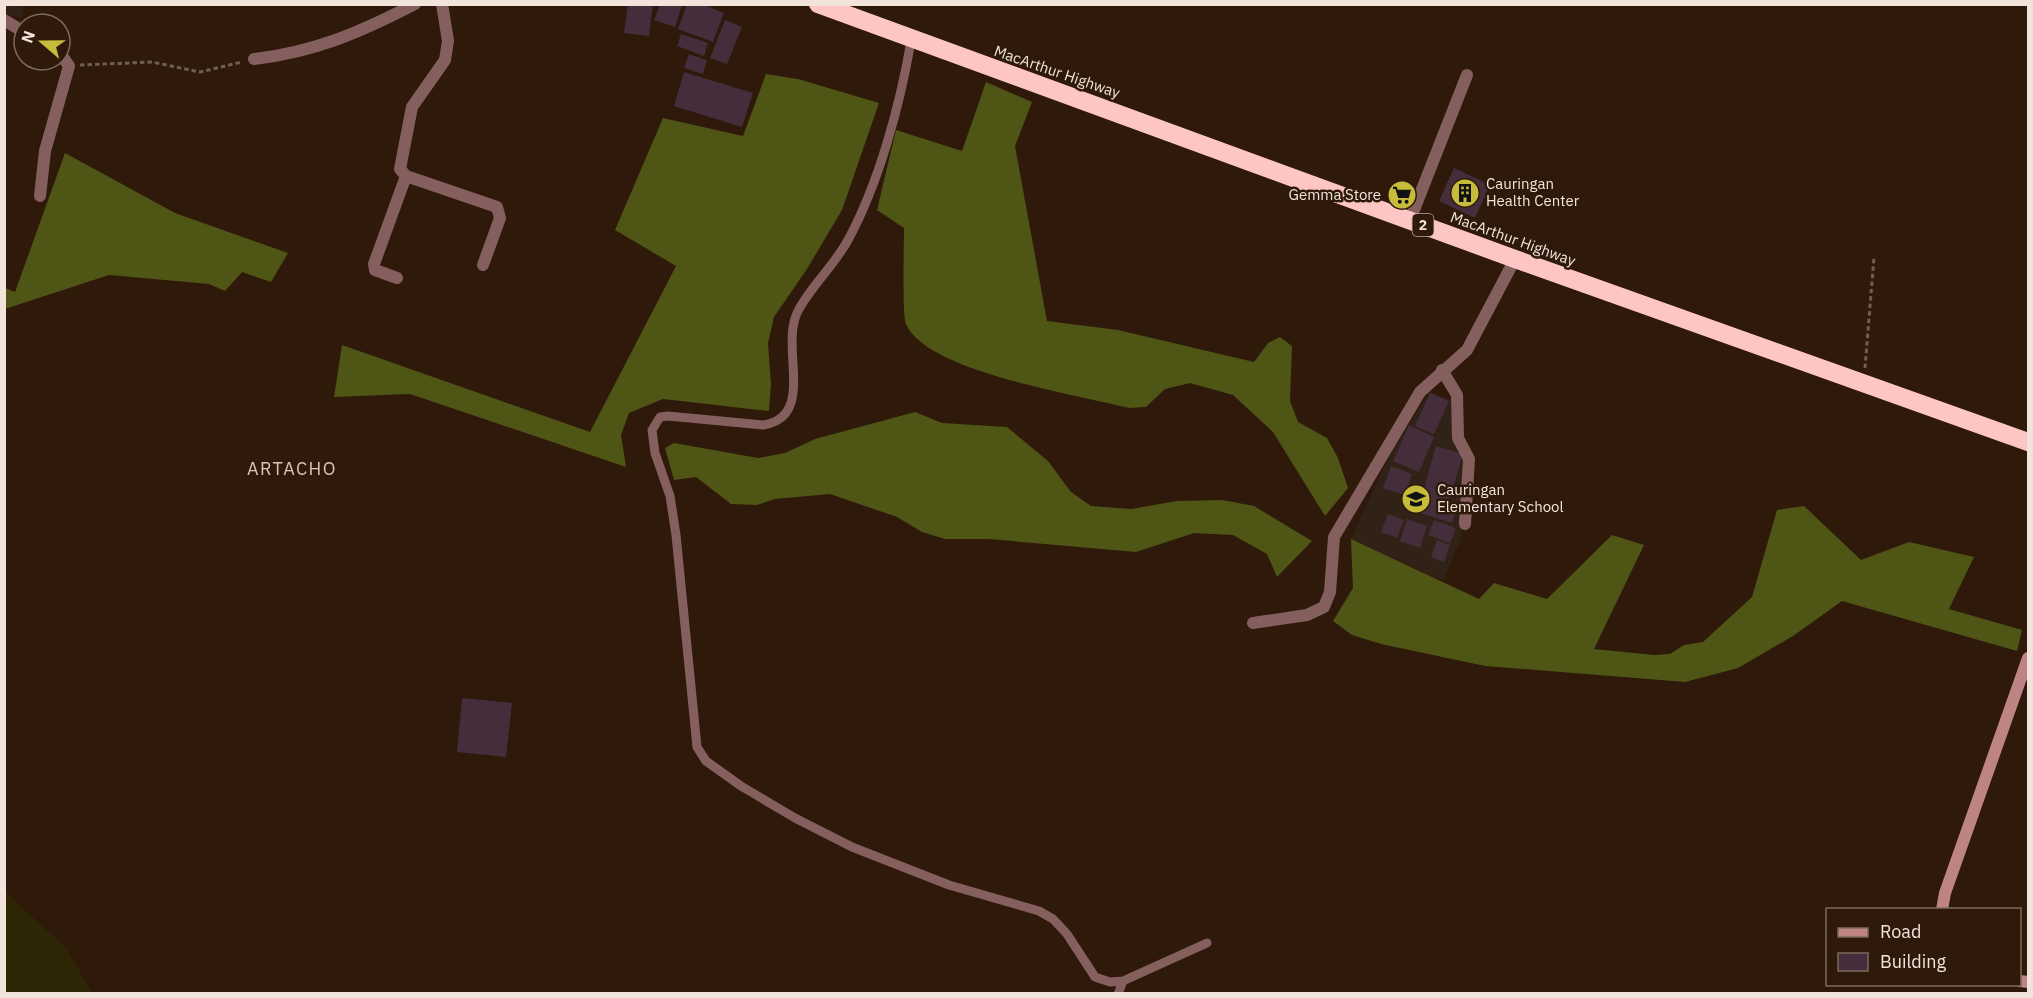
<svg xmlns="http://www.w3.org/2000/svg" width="2033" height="998" font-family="'IBM Plex Sans',sans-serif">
<rect width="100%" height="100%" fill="#2e190b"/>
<path fill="#312217" d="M 4,5 L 24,5 L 21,18 L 5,13 Z
M 1430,392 L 1456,402 L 1466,459 L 1461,539 L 1443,581 L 1351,539 L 1392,450 Z"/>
<path fill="#4f5515" d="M 766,74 L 798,79 L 879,103 L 842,210 L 807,269 L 774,317 L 768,343 L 771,384 L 769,411 L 663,399 L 629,413 L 621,435 L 626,467 L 410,394 L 334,397 L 342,345 L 590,432 L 676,266 L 615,230 L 663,118 L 743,136 Z
M 986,82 L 1032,102 L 1015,146 L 1047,321 L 1118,330 L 1254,362 L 1268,343 L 1280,337 L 1292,346 L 1290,401 L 1298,422 L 1327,438 L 1338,458 L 1348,488 L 1325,516 L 1273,432 L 1233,395 L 1190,383 L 1165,389 L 1146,407 L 1129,408 C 1080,395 926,372 906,324 C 902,315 904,244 904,228 L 877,210 L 896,130 L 962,151 Z
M 65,153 L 175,213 L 288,253 L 271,282 L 242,272 L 225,291 L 209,284 L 109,275 L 5,309 L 5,288 L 15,292 Z
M 915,412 L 942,423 L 1007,427 L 1048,461 L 1071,492 L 1091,506 L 1131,509 L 1177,501 L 1222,500 L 1254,506 L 1312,541 L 1277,577 L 1267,554 L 1233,535 L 1194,533 L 1136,552 L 989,539 L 945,539 L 922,532 L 897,517 L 830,494 L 775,499 L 757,505 L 731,504 L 696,477 L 674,480 L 665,448 L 674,443 L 758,458 L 785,453 L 815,439 Z
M 1804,506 L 1861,560 L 1909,542 L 1974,557 L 1949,609 L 2022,630 L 2017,651 L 1842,601 L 1793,636 L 1738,668 L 1685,682 L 1485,666 L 1381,644 L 1352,635 L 1333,621 L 1353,588 L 1351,539 L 1479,599 L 1494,583 L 1547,599 L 1612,535 L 1644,545 L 1594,649 L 1654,655 L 1670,654 L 1684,645 L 1703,642 L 1752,597 L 1777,510 Z"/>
<path fill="#2d2504" d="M 4,890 L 67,949 L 92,993 L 5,993 Z"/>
<path fill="#452e3b" d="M 628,4 L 653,4 L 649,36 L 624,33 Z
M 687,4 L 702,4 L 724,13 L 713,42 L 678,29 Z
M 660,5 L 682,5 L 675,27 L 654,20 Z
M 725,20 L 742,27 L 727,64 L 710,58 Z
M 681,34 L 708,43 L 704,56 L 677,46 Z
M 689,54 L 707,60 L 703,74 L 684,68 Z
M 684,72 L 753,93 L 742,127 L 674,106 Z
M 1454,168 L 1490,185 L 1475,218 L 1439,201 Z
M 1400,188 L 1410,192 L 1407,200 L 1397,196 Z
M 1430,393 L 1449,401 L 1434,434 L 1415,426 Z
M 1409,425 L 1434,437 L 1419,472 L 1393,461 Z
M 1436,446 L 1463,454 L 1449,501 L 1458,504 L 1452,523 L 1408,509 L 1414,490 L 1423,492 Z
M 1391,466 L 1412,474 L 1405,495 L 1383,488 Z
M 1388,514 L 1404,520 L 1397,538 L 1381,532 Z
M 1407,519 L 1427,526 L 1420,548 L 1400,541 Z
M 1434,520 L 1456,528 L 1450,543 L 1428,535 Z
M 1437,540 L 1450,545 L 1444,562 L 1431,557 Z
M 462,698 L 512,703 L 506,757 L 457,752 Z"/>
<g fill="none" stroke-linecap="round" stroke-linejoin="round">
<path stroke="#715e52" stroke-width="3" stroke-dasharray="4.5 3" stroke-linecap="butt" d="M 80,65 L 152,62 L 200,72 L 242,62
M 1865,368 L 1874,257"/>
<path stroke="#845f5e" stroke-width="9" d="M 911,41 C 900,105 879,183 848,240 C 834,266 811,286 798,311 C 779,346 817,417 763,425 L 668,416 L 660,417 L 652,430 L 655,453 L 670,496 L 676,535 L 697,747 L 706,761 L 741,786 L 795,818 L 852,847 L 949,885 L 1039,911 L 1053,919 L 1067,934 L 1095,977 L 1110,982 L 1123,981 L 1207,943
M 1118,994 L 1123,981"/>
<path stroke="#845f5e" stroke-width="12" d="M 442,4 L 448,41 L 445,60 L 412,107 L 400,169 L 406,176 L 497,207 L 500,218 L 483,265
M 4,20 L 24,32
M 254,59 C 315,52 361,32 415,4
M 40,196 L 45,151 L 69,66 L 60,53
M 1410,220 L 1467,75
M 397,278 L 375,270 L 374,264 L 406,176
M 1442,370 L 1457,395 L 1458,438 L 1469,459 L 1465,524
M 1253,623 L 1307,615 L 1324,607 L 1330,592 L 1334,537 L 1420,392 L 1467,350 L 1515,259"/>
<path stroke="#be8483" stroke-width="12" d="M 1942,910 L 1945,893 L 2028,658
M 2020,981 L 2028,982"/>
<path stroke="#fdc6c4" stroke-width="18" d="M 818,4 L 1515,259 L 2028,442"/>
</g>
<defs>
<g id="building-disc" transform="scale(1.5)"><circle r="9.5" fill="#c7bb3b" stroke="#2e190b"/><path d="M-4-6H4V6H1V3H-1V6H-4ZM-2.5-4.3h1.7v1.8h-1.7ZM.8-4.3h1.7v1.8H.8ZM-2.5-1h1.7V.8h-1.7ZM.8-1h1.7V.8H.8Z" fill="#111"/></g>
<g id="supermarket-disc" transform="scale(1.5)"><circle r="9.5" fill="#c7bb3b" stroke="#2e190b"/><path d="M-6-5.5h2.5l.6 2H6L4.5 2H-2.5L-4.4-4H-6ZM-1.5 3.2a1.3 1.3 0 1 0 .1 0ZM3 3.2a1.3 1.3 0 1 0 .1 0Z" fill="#111"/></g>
<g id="school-disc" transform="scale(1.5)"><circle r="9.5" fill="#c7bb3b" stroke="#2e190b"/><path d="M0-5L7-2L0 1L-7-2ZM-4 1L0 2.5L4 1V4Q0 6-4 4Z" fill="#111"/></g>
</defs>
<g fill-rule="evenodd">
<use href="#building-disc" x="1465" y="193"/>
<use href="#supermarket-disc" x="1402" y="195"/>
<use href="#school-disc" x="1416" y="499"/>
</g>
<g text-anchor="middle" stroke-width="5" stroke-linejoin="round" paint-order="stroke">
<rect fill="#2e190b" stroke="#b8a79d" stroke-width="1.5" x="1412.5" y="214" width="21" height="22" rx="4.5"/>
<g font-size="14" font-weight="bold" fill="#f3e4db">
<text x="1423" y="230">2</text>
</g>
<g font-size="15" fill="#f3e4db" stroke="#2e190b">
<text transform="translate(1057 72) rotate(19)" y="5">MacArthur Highway</text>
<text transform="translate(1513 239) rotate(20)" y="5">MacArthur Highway</text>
</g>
<g font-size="15" fill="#f3e4db" stroke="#2e190b" text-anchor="start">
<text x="1486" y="189">Cauringan<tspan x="1486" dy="17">Health Center</tspan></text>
<text x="1381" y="200" text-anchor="end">Gemma Store</text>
<text x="1437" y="495">Cauringan<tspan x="1437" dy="17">Elementary School</tspan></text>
</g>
<g font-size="18" letter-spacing="1.5" fill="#e0c3b2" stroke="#2e190b">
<text x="292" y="475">ARTACHO</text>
</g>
</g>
<rect width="2033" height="998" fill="none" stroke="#f3e4db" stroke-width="12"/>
<rect x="1826" y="908" width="195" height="78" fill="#2e190b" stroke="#7d6a5e" stroke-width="1.5"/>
<rect x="1838" y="928" width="30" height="9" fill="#be8483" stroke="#7d6a5e" stroke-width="1.5"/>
<text x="1880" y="938" font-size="18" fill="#f3e4db">Road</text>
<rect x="1838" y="953" width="30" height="18" fill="#452e3b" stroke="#7d6a5e" stroke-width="1.5"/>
<text x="1880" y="968" font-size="18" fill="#f3e4db">Building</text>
<g transform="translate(42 42) rotate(290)"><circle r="28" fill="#2e190b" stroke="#7d6a5e" stroke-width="1.5"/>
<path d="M0-4.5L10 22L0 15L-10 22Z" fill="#c7bb3b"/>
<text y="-9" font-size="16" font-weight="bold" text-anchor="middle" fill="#f3e4db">N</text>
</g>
</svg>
